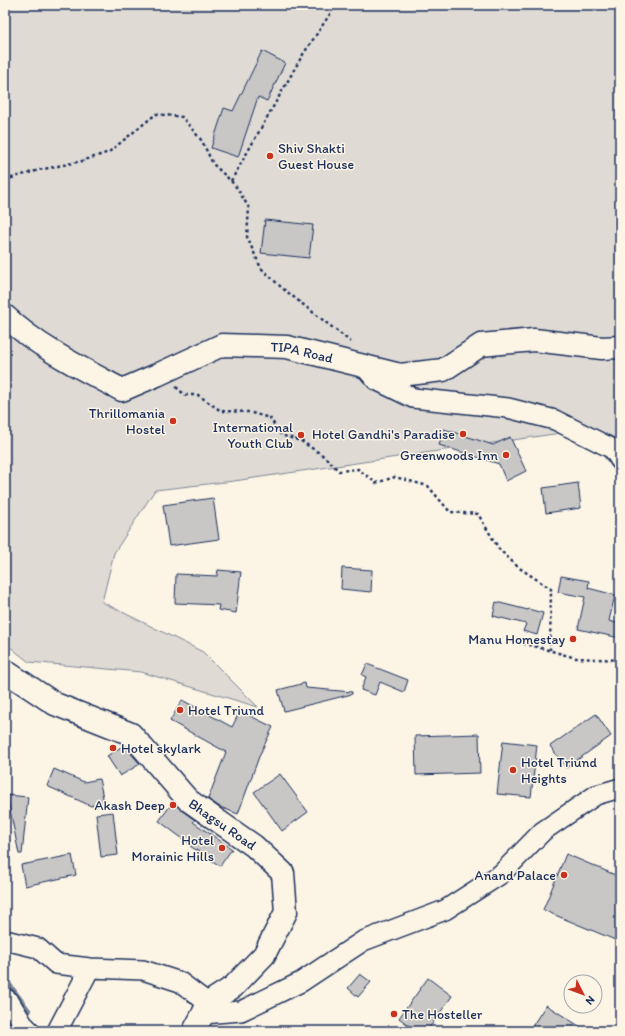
<svg xmlns="http://www.w3.org/2000/svg" width="625" height="1036" font-family="Itim,sans-serif">
<rect width="100%" height="100%" fill="#fcf5e5"/>
<filter id="ink" filterUnits="userSpaceOnUse"><feTurbulence type="fractalNoise" baseFrequency=".025" numOctaves="2"/><feDisplacementMap in="SourceGraphic" scale="8" xChannelSelector="R" yChannelSelector="G"/><feConvolveMatrix kernelMatrix="1 2 1 2 8 2 1 2 1" color-interpolation-filters="sRGB"/></filter>
<g filter="url(#ink)">
<path fill="#dfdbd4" stroke="#7d8599" d="M 5,5 L 620,5 L 620,476 L 581,430 L 234,481 L 155,490 L 114,553 L 102,602 L 203,652 L 258,707 L 141,672 L 29,662 L 5,643 Z"/>
<g fill="none" stroke-linecap="round" stroke-linejoin="round">
<path stroke="#767f94" stroke-width="5" d="M 5,979 L 29,1011"/>
</g>
<path fill="#c8c7c6" stroke="#1b2f5e" d="M 262,51 L 285,63 L 267,101 L 258,97 L 238,157 L 211,148 L 224,108 L 233,111 Z
M 265,220 L 313,225 L 309,258 L 261,253 Z
M 444,429 L 493,445 L 510,437 L 526,471 L 506,481 L 499,464 L 439,445 Z
M 578,483 L 581,508 L 546,513 L 543,488 Z
M 213,498 L 219,539 L 169,546 L 163,505 Z
M 342,568 L 372,570 L 371,592 L 341,589 Z
M 218,570 L 241,572 L 236,613 L 218,610 L 219,605 L 175,603 L 176,574 L 217,576 Z
M 561,576 L 589,581 L 588,588 L 615,595 L 609,621 L 620,624 L 620,638 L 578,629 L 585,597 L 558,592 Z
M 496,602 L 528,610 L 528,609 L 543,613 L 537,635 L 523,631 L 526,624 L 493,616 Z
M 367,664 L 408,680 L 404,692 L 380,682 L 375,695 L 361,690 L 366,677 L 362,675 Z
M 305,683 L 306,688 L 352,692 L 352,694 L 284,711 L 278,690 Z
M 182,700 L 232,727 L 240,711 L 273,727 L 260,754 L 238,814 L 220,807 L 208,799 L 226,752 L 170,721 Z
M 596,714 L 611,736 L 566,768 L 550,746 Z
M 479,734 L 480,773 L 416,775 L 415,736 Z
M 503,741 L 537,745 L 531,797 L 497,794 Z
M 124,745 L 140,764 L 120,776 L 107,756 Z
M 54,769 L 84,782 L 99,779 L 104,802 L 91,806 L 47,786 Z
M 280,774 L 308,812 L 282,831 L 254,792 Z
M 7,795 L 28,797 L 22,854 L 19,854 Z
M 173,802 L 181,810 L 195,820 L 193,822 L 232,849 L 220,866 L 190,846 L 191,845 L 159,821 Z
M 113,812 L 118,855 L 101,857 L 96,814 Z
M 566,854 L 620,877 L 620,942 L 543,910 Z
M 72,855 L 76,875 L 25,886 L 21,865 Z
M 360,974 L 371,982 L 358,997 L 348,988 Z
M 428,978 L 452,996 L 427,1031 L 416,1031 L 399,1018 Z
M 546,1005 L 587,1031 L 529,1031 Z"/>
<g fill="none" stroke-linecap="round" stroke-linejoin="round">
<g stroke="#1b2f5e" stroke-width="22">
<path id="street" d="M 364,366 L 376,380 L 413,398 L 508,408 L 555,420 L 613,449 L 620,460
M 5,940 L 38,948 L 56,964 L 90,968 L 143,970 L 180,982 L 208,1003
M 5,998 L 9,1001 L 23,1024 L 30,1031
M 203,1014 L 241,1011 L 301,982 L 363,941 L 445,910 L 501,874 L 543,831 L 596,795 L 620,788
M 57,1031 L 90,968"/>
</g>
<g stroke="#1b2f5e" stroke-width="25">
<g id="secondary">
<path id="s1" d="M 5,316 C 39,348 81,368 122,390 L 157,375 L 222,345 L 287,347 L 400,375 L 443,370 L 481,345 L 534,340 L 602,348 L 620,347"/>
<path id="s2" d="M 5,671 L 55,704 L 131,734 L 188,800 L 254,846 L 283,873 L 286,912 L 264,955 L 233,987 L 208,1003 L 203,1014 L 194,1031"/>
</g>
</g>
<path stroke="#1b2f5e" stroke-width="2.5" stroke-dasharray="3 3" stroke-linecap="butt" d="M 5,180 L 39,170 L 82,161 L 109,152 L 156,114 L 182,117 L 202,141 L 213,164 L 231,181 L 237,188 L 249,208 L 247,237 L 250,244 L 261,268 L 282,288 L 351,342
M 231,181 L 302,56 L 336,5
M 176,387 L 185,395 L 198,395 L 221,411 L 248,412 L 270,418 L 281,435 L 301,441 L 324,456 L 339,471 L 358,469 L 376,483 L 395,477 L 428,486 L 450,512 L 478,514 L 499,549 L 518,567 L 551,589 L 550,650
M 511,641 L 534,646 L 576,658 L 620,660"/>
<use href="#street" stroke="#fcf5e5" stroke-width="19"/>
<use href="#secondary" stroke="#fcf5e5" stroke-width="22"/>
</g>
</g>
<g fill="#c8321e" stroke="#fcf5e5" stroke-width="1.5">
<circle cx="270" cy="156" r="4"/>
<circle cx="173" cy="421" r="4"/>
<circle cx="463" cy="434" r="4"/>
<circle cx="301" cy="435" r="4"/>
<circle cx="506" cy="455" r="4"/>
<circle cx="573" cy="639" r="4"/>
<circle cx="180" cy="710" r="4"/>
<circle cx="113" cy="748" r="4"/>
<circle cx="513" cy="770" r="4"/>
<circle cx="173" cy="805" r="4"/>
<circle cx="222" cy="848" r="4"/>
<circle cx="564" cy="875" r="4"/>
<circle cx="394" cy="1014" r="4"/>
</g>
<g text-anchor="middle" stroke-width="3" stroke-linejoin="round" paint-order="stroke">
<g font-size="14" fill="#1b2f5e" stroke="#fcf5e5" text-anchor="end">
<text x="278" y="153" text-anchor="start">Shiv Shakti<tspan x="278" dy="16">Guest House</tspan></text>
<text x="165" y="418">Thrillomania<tspan x="165" dy="16">Hostel</tspan></text>
<text x="293" y="432">International<tspan x="293" dy="16">Youth Club</tspan></text>
<text x="455" y="439">Hotel Gandhi's Paradise</text>
<text x="498" y="460">Greenwoods Inn</text>
<text x="565" y="644">Manu Homestay</text>
<text x="188" y="715" text-anchor="start">Hotel Triund</text>
<text x="121" y="753" text-anchor="start">Hotel skylark</text>
<text x="521" y="767" text-anchor="start">Hotel Triund<tspan x="521" dy="16">Heights</tspan></text>
<text x="165" y="810">Akash Deep</text>
<text x="214" y="845">Hotel<tspan x="214" dy="16">Morainic Hills</tspan></text>
<text x="556" y="880">Anand Palace</text>
<text x="402" y="1019" text-anchor="start">The Hosteller</text>
</g>
<g font-size="14" fill="#1b2f5e" stroke="#fcf5e5">
<text dy="5" stroke="none"><textPath href="#s1" startOffset="329">TIPA Road</textPath></text>
<text dy="5" stroke="none"><textPath href="#s2" startOffset="271">Bhagsu Road</textPath></text>
</g>
</g>
<rect width="625" height="1036" fill="none" stroke="#fcf5e5" stroke-width="20"/>
<rect x="10" y="10" width="605" height="1016" fill="none" stroke="#1b2f5e" stroke-width="1.5" filter="url(#ink)"/>
<g transform="translate(583 994) rotate(132)"><circle r="19" fill="#fcf5e5" stroke="#a2a6af"/>
<path d="M0-3L7 15L0 10L-7 15Z" fill="#c8321e"/>
<text y="-6" font-size="11" font-weight="bold" text-anchor="middle" fill="#1b2f5e">N</text>
</g>
</svg>
